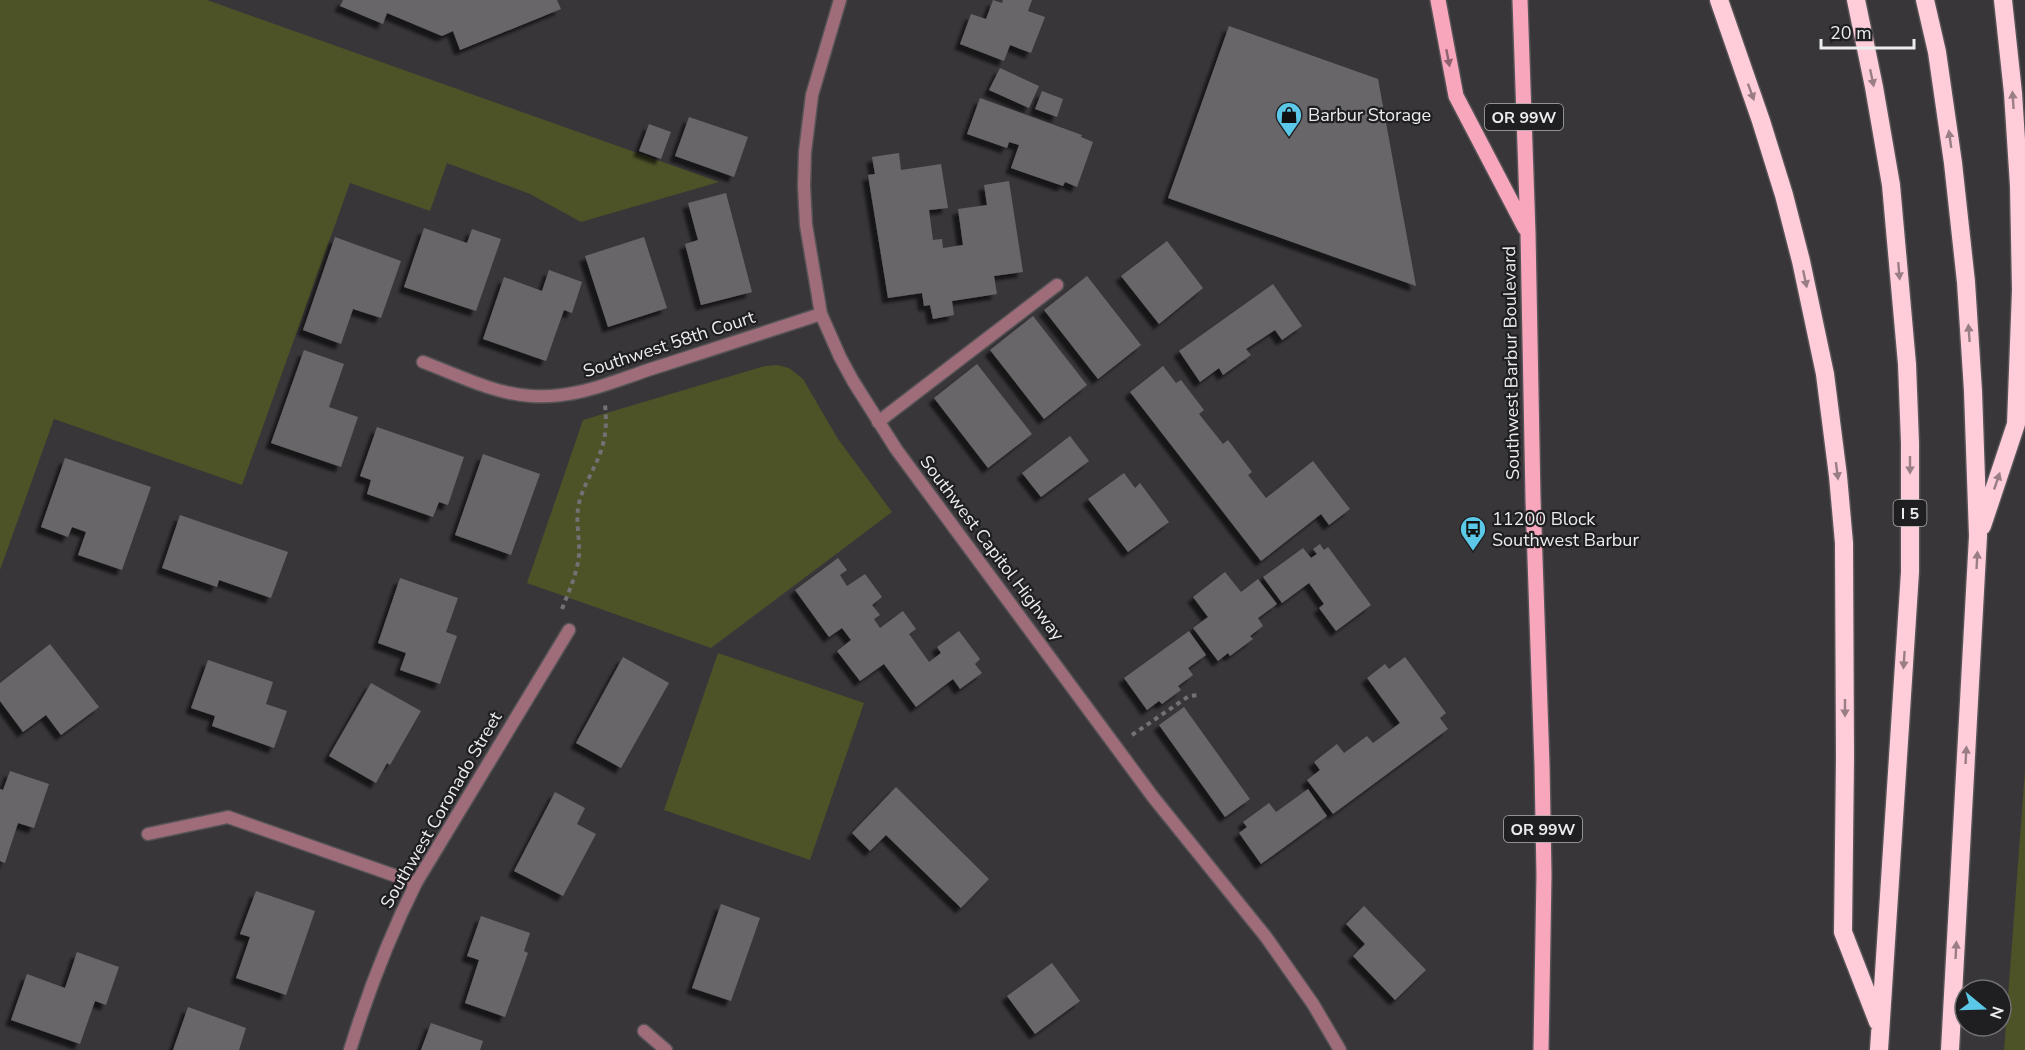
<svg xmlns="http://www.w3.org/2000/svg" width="2025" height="1050" font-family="'Nunito Sans',sans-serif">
<defs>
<filter id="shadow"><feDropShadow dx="-5.5" dy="5.5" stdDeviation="1.5" flood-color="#0009"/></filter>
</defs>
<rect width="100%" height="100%" fill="#39363a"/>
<path fill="#4d5227" d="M 0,0 L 207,0 L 719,182 L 581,222 L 530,194 L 447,163 L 430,211 L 350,183 L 242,485 L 54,419 L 0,570 Z
M 777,365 L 789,368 L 803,379 L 838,439 L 892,512 L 711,648 L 527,583 L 583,420 L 765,366 Z
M 718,653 L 864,703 L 810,860 L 664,810 Z
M 2025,770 L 2025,1050 L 2004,1050 Z"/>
<path fill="#69666a" filter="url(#shadow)" d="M 343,0 L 557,0 L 561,9 L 460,50 L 453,31 L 442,36 L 387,13 L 383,24 L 340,6 Z
M 993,0 L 1002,3 L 1003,0 L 1032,0 L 1028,11 L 1045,17 L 1031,53 L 1010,45 L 1004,61 L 960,44 L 971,14 L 986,19 Z
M 1229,26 L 1378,79 L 1416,286 L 1168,198 Z
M 1000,68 L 1039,86 L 1029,108 L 989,90 Z
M 1042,91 L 1063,99 L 1057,117 L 1035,109 Z
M 980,98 L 1082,135 L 1081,137 L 1093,142 L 1077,187 L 1065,182 L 1063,186 L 1011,168 L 1019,145 L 1009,142 L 1007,148 L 967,134 Z
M 689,117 L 748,137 L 734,177 L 675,156 Z
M 649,124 L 671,132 L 661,159 L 639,151 Z
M 899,153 L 901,170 L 941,164 L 948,208 L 929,210 L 933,240 L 942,239 L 943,248 L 963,245 L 958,209 L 987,205 L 984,185 L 1009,181 L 1023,272 L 994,276 L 997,294 L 952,301 L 954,315 L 933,319 L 930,305 L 924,306 L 922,293 L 888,298 L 868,175 L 875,174 L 872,157 Z
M 726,193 L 752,292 L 701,305 L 685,244 L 698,240 L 688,203 Z
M 424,228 L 467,243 L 472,229 L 501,239 L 476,311 L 404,287 Z
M 335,237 L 401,261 L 381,318 L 353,309 L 341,344 L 303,330 Z
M 644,237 L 667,308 L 608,327 L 585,256 Z
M 1167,241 L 1203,288 L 1159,324 L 1121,276 Z
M 549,270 L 582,282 L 572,313 L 564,310 L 546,361 L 483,339 L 504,277 L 542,291 Z
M 1087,276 L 1141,345 L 1098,379 L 1044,310 Z
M 1273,284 L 1302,326 L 1282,340 L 1275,330 L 1246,349 L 1251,355 L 1223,375 L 1219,368 L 1200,382 L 1179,351 Z
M 1033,316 L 1087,385 L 1044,419 L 990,350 Z
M 304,350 L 344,364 L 329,407 L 358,417 L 341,467 L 271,443 Z
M 977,364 L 1032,434 L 988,468 L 934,398 Z
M 1163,366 L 1176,383 L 1181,380 L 1204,410 L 1199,414 L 1223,444 L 1228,440 L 1252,472 L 1248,475 L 1266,498 L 1313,461 L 1350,509 L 1329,525 L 1321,514 L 1261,561 L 1130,392 Z
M 377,427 L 464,457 L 448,505 L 439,502 L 433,517 L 367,494 L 371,480 L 360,476 Z
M 1070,436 L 1089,461 L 1041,497 L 1022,473 Z
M 483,454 L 540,474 L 511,555 L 455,535 Z
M 65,458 L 151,487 L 122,570 L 78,555 L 86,532 L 72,527 L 68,537 L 41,527 Z
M 1124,473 L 1135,488 L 1140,483 L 1169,522 L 1128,552 L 1088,499 Z
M 180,515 L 288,552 L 271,598 L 219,580 L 217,587 L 162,568 Z
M 1320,544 L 1324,550 L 1328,547 L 1371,605 L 1336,631 L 1319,608 L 1324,604 L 1309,583 L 1282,603 L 1263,577 L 1303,548 L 1311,558 L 1317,554 L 1313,549 Z
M 838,558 L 847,570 L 840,575 L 847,586 L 865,574 L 882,597 L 872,605 L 880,615 L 874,619 L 880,628 L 903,611 L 916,629 L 909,634 L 929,662 L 941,653 L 937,647 L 959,631 L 980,659 L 975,664 L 982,673 L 960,689 L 953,679 L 916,707 L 884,664 L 860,681 L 837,651 L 851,640 L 842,628 L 829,637 L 795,590 Z
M 1225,572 L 1241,592 L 1258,579 L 1277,604 L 1258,618 L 1263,626 L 1250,636 L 1253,639 L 1230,656 L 1228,653 L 1218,661 L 1193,628 L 1208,617 L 1193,597 Z
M 400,578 L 458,598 L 446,632 L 457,636 L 440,684 L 400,670 L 406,653 L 378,643 Z
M 1189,631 L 1206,655 L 1188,668 L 1193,675 L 1178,686 L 1181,690 L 1162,704 L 1159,701 L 1147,710 L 1124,678 Z
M 50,644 L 99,707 L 61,735 L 46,715 L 23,732 L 0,701 L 0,683 Z
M 623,657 L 669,683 L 621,768 L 576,743 Z
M 1405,657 L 1446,713 L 1440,718 L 1448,729 L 1333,814 L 1307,780 L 1320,770 L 1314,762 L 1337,744 L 1344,753 L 1367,736 L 1373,743 L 1400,723 L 1367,678 L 1385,664 L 1389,669 Z
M 208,660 L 273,682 L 266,704 L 287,711 L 274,748 L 212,726 L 215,716 L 191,708 Z
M 371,683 L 421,711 L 390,765 L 387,763 L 376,783 L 329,756 Z
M 1184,707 L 1250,799 L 1225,817 L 1159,725 Z
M 10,771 L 49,784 L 34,828 L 18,823 L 5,863 L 0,861 L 0,789 L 3,790 Z
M 896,787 L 989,879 L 961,908 L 886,835 L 870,851 L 852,833 Z
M 1308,789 L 1327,816 L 1261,864 L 1239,833 L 1247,827 L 1243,822 L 1269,803 L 1276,812 Z
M 555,792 L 585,808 L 577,824 L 596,834 L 563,896 L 514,871 Z
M 256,891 L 315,911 L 286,995 L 236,978 L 250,937 L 240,934 Z
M 721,904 L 760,918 L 731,1001 L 692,988 Z
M 1364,906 L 1426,970 L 1395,1000 L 1353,956 L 1365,944 L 1346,924 Z
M 481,916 L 530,933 L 524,951 L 528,953 L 505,1017 L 465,1003 L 479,960 L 467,956 Z
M 77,952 L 119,967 L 106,1005 L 95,1001 L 80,1044 L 11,1020 L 27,974 L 65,988 Z
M 1052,963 L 1080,1001 L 1035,1034 L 1007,996 Z
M 188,1007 L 246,1028 L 239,1050 L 173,1050 Z
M 431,1023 L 483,1041 L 480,1050 L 421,1050 Z"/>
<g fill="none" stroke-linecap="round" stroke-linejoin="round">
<g stroke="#565357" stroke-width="15">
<path id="service" d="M 878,422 L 1057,285"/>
</g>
<g stroke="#565357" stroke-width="15">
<path id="minor" d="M 423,362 C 458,375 494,394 532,396 C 574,399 612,382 651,369 C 708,351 765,332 821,314
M 148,834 L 228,817 L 416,883
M 644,1031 L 666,1050
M 350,1050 C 368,992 389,937 416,883 L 569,630"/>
</g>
<g stroke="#565357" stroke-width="15">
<path id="tertiary" d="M 840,0 L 812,95 L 805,152 L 804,186 L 806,225 L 821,314 L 840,357 L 853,381 L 896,449 L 1153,797 L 1266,937 L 1313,1004 L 1340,1050"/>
</g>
<g stroke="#565357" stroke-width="18">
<path id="primary" d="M 1438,0 L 1456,96 L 1525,228
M 1520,0 L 1528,233 L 1533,499 L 1542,765 L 1544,875 L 1541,1050"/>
</g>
<g stroke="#565357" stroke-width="21">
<path id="motorway" d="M 1719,0 L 1761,121 L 1784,195 L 1801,261 L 1825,374 L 1838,476 L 1844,543 L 1845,758 L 1843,932 L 1878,1022
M 1856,0 L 1874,87 L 1891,185 L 1907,364 L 1910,443 L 1910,572 L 1879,1050
M 1925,0 L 1937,52 L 1953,163 L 1966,282 L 1973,391 L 1978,536 L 1950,1050
M 1982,526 L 2016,424 L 2021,290 L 2019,186 L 2013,93 L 2003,0"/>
</g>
<path stroke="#737174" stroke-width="4" stroke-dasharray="4.5 4.5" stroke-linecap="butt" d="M 562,609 C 569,591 577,574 579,555 C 580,538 575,521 579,503 C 583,486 593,472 599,456 C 606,439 607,423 605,405
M 1132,735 L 1189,696 L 1198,695"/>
<use href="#service" stroke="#9f6c79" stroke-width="12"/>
<use href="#minor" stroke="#9f6c79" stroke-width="12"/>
<use href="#tertiary" stroke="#9f6c79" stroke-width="12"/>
<use href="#primary" stroke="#f8a6bc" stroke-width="15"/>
<use href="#motorway" stroke="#ffccd9" stroke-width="18"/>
</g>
<defs><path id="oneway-solid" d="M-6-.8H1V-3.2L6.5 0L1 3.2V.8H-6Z" transform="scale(1.5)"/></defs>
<use fill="#8c626e" href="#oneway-solid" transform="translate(1448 58) rotate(79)"/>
<g fill="#9a7e86">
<use href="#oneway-solid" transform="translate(1872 78) rotate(78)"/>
<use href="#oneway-solid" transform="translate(1751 92) rotate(70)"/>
<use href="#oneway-solid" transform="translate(2013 100) rotate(-94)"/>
<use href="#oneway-solid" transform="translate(1950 139) rotate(-98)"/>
<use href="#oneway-solid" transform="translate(1899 271) rotate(85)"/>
<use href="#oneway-solid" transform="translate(1805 279) rotate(78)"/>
<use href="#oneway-solid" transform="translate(1969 333) rotate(-94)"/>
<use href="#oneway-solid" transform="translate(1910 465) rotate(90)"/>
<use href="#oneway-solid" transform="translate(1837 471) rotate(83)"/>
<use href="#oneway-solid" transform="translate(1997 481) rotate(-71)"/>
<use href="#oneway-solid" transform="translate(1977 560) rotate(-87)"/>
<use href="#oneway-solid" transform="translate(1904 660) rotate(94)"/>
<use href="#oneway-solid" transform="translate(1845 708) rotate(90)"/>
<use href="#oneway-solid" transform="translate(1966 755) rotate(-87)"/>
<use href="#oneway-solid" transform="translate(1956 950) rotate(-87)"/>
</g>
<defs>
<g id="shop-pin" transform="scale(1.35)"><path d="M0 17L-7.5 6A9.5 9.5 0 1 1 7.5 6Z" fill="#5ac8e6" stroke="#1f1e20"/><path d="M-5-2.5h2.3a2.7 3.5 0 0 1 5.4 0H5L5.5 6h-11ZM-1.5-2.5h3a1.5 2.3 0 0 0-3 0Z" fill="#111"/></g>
<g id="bus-pin" transform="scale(1.35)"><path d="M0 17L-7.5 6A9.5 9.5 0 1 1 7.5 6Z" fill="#5ac8e6" stroke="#1f1e20"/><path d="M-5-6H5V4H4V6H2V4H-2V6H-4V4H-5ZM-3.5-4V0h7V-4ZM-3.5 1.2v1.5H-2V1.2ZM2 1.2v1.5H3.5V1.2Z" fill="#111"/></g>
</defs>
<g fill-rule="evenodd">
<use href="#shop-pin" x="1289" y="115"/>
<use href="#bus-pin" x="1473" y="529"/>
</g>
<g text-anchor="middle" stroke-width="4.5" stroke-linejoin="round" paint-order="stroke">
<g fill="#1f1e20" stroke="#aeaeb0" stroke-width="1.5">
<rect x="1485" y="104" width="78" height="26" rx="4.5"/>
<rect x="1893.5" y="500" width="33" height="26" rx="4.5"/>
<rect x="1504" y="816" width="78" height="26" rx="4.5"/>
</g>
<g font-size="16" font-weight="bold" fill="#ecebed">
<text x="1524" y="123">OR 99W</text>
<text x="1910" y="519">I 5</text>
<text x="1543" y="835">OR 99W</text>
</g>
<g font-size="18" fill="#ecebed" stroke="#1f1e20" text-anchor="start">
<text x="1308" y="121">Barbur Storage</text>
<text x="1492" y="525">11200 Block<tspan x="1492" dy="21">Southwest Barbur</tspan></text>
</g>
<g font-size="18" fill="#ecebed" stroke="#1f1e20">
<text transform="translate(669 344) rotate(-18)" y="6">Southwest 58th Court</text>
<text transform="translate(1511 363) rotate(-91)" y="6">Southwest Barbur Boulevard</text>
<text transform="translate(992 548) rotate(53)" y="6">Southwest Capitol Highway</text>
<text transform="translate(441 810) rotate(-60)" y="6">Southwest Coronado Street</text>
</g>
</g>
<g transform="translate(1983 1008) rotate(109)"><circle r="28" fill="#1f1e20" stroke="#717072" stroke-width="1.5"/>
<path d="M0-4.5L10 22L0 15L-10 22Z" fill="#5ac8e6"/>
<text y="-9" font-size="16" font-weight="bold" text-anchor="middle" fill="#ecebed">N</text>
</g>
<path d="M1821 39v9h93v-9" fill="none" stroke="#ecebed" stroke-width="3"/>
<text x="1830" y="39" font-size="18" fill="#ecebed" stroke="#1f1e20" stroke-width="4.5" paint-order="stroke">20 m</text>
</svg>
